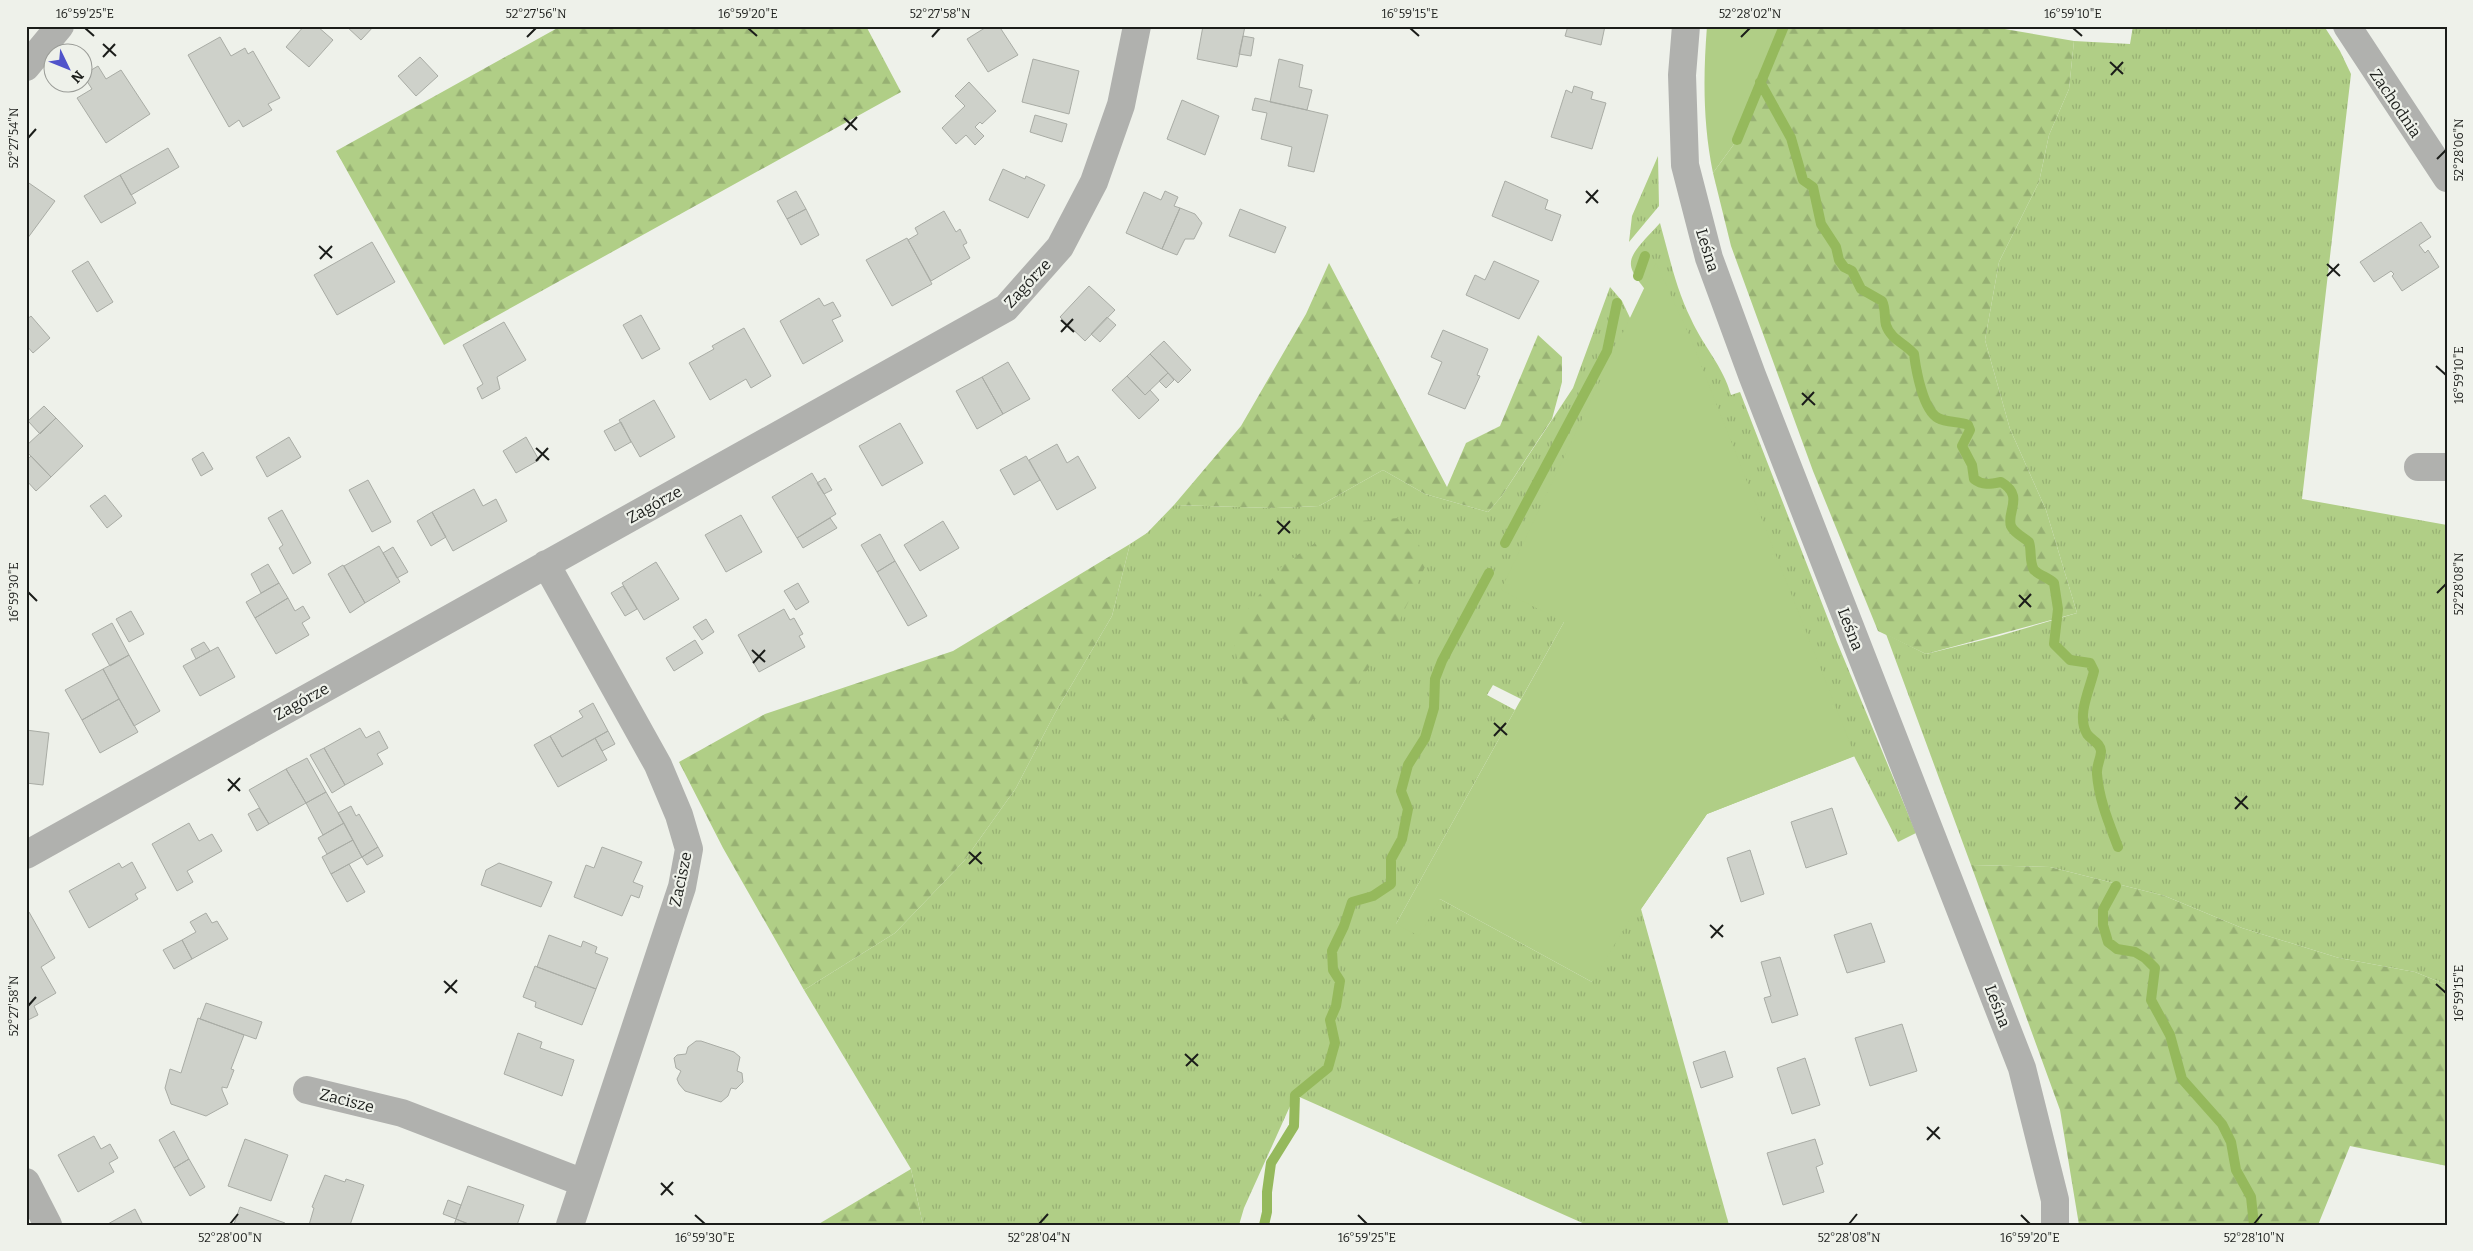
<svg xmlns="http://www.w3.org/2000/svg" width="2473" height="1251" font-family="Bitter,serif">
<defs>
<pattern id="grass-tufts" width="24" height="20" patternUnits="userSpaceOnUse" patternTransform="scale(1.25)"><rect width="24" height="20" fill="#b0ce86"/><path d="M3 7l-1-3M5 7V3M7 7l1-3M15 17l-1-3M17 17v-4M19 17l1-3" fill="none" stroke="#97b073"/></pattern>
<pattern id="forest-firs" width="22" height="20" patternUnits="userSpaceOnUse" patternTransform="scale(1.25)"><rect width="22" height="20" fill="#b0ce86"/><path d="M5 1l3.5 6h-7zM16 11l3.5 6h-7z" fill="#97b073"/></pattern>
</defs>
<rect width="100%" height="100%" fill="#eef1ea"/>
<path fill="url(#grass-tufts)" d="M 2133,26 L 2324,26 L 2340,51 L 2351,74 L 2302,499 L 2447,525 L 2447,985 L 2415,972 L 2339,958 L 2242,928 L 2165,896 L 2050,867 L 1971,865 L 1886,634 L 1926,654 L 1999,636 L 2077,613 L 2046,510 L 2010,429 L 1985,340 L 1999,262 L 2039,182 L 2049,135 L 2069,89 L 2074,41 L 2130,44 Z
M 1658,156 L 1659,206 L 1629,242 L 1632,216 Z
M 1660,223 C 1669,255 1676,289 1691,319 C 1703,346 1723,366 1731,395 L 1740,392 L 1837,642 L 1916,833 L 1898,842 L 1854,756 L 1707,814 L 1641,909 L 1729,1225 L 1587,1225 L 1295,1095 L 1244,1208 L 1239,1225 L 923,1225 L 911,1169 L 804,990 L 895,933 L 964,861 L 1016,788 L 1055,713 L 1112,616 L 1130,544 L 1147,533 L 1174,505 L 1276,508 L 1319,506 L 1383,470 L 1425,494 L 1488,512 L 1501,497 L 1573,388 L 1610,287 L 1622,301 L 1631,320 L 1564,622 L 1521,699 L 1493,685 L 1487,695 L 1515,710 L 1396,924 L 1440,899 L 1592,982 L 1658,305 C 1622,261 1621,265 1660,223 Z"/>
<path fill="url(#forest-firs)" d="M 561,26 L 866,26 L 901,92 L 444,345 L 336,151 Z
M 1784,26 L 1987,26 L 2074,41 L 2069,89 L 2049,135 L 2039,182 L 1999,262 L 1985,340 L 2010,429 L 2046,510 L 2077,613 L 1926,654 L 1878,631 L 1813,471 L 1731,246 L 1713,173 L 1737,140 Z
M 1329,263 L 1447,487 L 1466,443 L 1500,426 L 1538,335 L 1562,357 L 1562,382 L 1552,419 L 1501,497 L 1488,512 L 1425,494 L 1383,470 L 1319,506 L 1276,508 L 1174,505 L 1241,426 L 1306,314 Z
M 1399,518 L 1418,541 L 1425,567 L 1393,634 L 1343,704 L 1300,726 L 1247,704 L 1231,630 L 1283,565 L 1318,541 L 1360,521 Z
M 1130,544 L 1112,616 L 1055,713 L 1016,788 L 964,861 L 895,933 L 804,990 L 723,848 L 679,762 L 765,714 L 953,651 Z
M 1971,865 L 2050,867 L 2165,896 L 2242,928 L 2339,958 L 2415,972 L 2447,985 L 2447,1166 L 2350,1146 L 2318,1225 L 2079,1225 L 2060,1110 Z
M 911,1169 L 923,1225 L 817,1225 Z"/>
<path fill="#b0ce86" d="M 1707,26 L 1784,26 L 1737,140 L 1713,173 C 1703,124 1703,77 1707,26 Z
M 1656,263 L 1690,337 L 1855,756 L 1707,814 L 1641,909 L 1637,907 L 1592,982 L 1440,899 L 1419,936 L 1396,924 L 1564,622 L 1501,590 Z"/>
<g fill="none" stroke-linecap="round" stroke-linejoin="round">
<path stroke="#95b95c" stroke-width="10" d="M 1760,82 L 1791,138 L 1803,180 L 1813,187 L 1821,224 L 1836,247 L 1839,260 L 1844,267 L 1852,271 L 1861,289 L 1882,301 C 1886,309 1884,317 1886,325 C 1891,340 1905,343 1914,354 C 1916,370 1923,410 1938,418 C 1947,423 1959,421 1968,425 L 1970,430 L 1962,446 L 1972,465 L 1974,479 C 1983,486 1991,484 2001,482 C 2025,496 2006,512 2011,526 C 2014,533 2023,537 2029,542 C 2032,551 2029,562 2034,570 C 2039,575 2049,578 2054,583 L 2058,609 L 2054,644 L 2070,660 L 2090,663 L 2094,671 C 2090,689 2076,716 2087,734 C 2092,741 2100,742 2101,751 C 2101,759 2096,766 2097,774 C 2099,800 2109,823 2118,847
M 1737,140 L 1784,26
M 1638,276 L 1645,256
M 1505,543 L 1607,351 L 1617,303
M 2116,886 L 2103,910 L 2103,925 L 2108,942 L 2117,949 L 2135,952 L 2145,958 L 2155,968 L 2151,1000 L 2170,1035 L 2182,1079 L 2222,1124 L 2231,1142 L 2236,1170 L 2251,1197 L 2254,1225
M 1264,1225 L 1267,1212 L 1267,1192 L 1271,1163 L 1294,1126 L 1295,1095 L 1328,1068 L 1335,1043 L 1330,1020 L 1336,1006 L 1340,981 L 1333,970 L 1332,951 L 1344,926 L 1352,902 L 1373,896 L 1391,884 L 1391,859 L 1402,839 L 1408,809 L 1401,791 L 1408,765 L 1425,738 L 1434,708 L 1435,679 L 1442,661 L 1489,573"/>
</g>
<path fill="#ced1ca" stroke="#a9aca5" d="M 304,26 L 317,26 L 333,40 L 309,67 L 286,47 Z
M 346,26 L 374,26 L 361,40 Z
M 988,26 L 999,26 L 1018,55 L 988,72 L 967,39 Z
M 1203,26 L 1245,26 L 1237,67 L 1197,59 Z
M 1568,26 L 1605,26 L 1601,45 L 1565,36 Z
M 1243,36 L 1254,38 L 1251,56 L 1239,54 Z
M 220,37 L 231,56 L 245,48 L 248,54 L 253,51 L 280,98 L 268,104 L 272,110 L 243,127 L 239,120 L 229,127 L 188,55 Z
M 420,57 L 438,76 L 416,96 L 398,76 Z
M 1033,59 L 1079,71 L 1069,114 L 1022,102 Z
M 1279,59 L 1303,65 L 1299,87 L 1312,90 L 1307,110 L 1270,102 Z
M 98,66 L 106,79 L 121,70 L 150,114 L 106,143 L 77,98 L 92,89 L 83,75 Z
M 969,82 L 996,111 L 982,124 L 980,122 L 975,127 L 984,136 L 975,145 L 966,135 L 956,144 L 942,128 L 965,106 L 955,96 Z
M 1574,86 L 1593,92 L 1591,99 L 1606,103 L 1592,149 L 1551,137 L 1566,90 L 1572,93 Z
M 1255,98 L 1328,115 L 1314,172 L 1288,166 L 1292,147 L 1261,139 L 1267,113 L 1252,110 Z
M 1182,100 L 1219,116 L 1205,155 L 1167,139 Z
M 1035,115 L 1067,124 L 1062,142 L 1030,132 Z
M 168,148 L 179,167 L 131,195 L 120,175 Z
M 1003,169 L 1025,179 L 1026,176 L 1045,185 L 1028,218 L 989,200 Z
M 120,175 L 136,203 L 101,223 L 84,196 Z
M 26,181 L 55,201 L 27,239 L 26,239 Z
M 1505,181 L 1548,200 L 1545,209 L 1561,215 L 1552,241 L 1492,216 Z
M 796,191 L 806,209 L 787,219 L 777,201 Z
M 1165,191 L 1178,197 L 1174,206 L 1180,208 L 1162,249 L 1126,233 L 1144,192 L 1161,200 Z
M 1180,208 L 1195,214 L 1202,223 L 1194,239 L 1185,239 L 1177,255 L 1162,249 Z
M 806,209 L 819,235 L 801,245 L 787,219 Z
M 1240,209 L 1286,227 L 1275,253 L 1229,236 Z
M 944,211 L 956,232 L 960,229 L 967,243 L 963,245 L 970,258 L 931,281 L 908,240 L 918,234 L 915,228 Z
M 2421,222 L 2431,237 L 2419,245 L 2425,253 L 2428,250 L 2439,267 L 2402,291 L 2392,276 L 2394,274 L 2391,271 L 2374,282 L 2360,262 Z
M 907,238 L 932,284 L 892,306 L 866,260 Z
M 372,242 L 395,282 L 337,315 L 314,275 Z
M 88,261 L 113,302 L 97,312 L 72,271 Z
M 1494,261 L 1539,281 L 1519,319 L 1466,295 L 1475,275 L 1485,280 Z
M 1089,286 L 1115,310 L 1085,341 L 1060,317 Z
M 819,298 L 824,306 L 833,302 L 841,316 L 832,320 L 843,341 L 803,364 L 780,321 Z
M 641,315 L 660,349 L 642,359 L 623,325 Z
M 31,316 L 50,338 L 33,353 L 26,345 L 26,320 Z
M 1107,317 L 1116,325 L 1100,342 L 1091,334 Z
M 504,322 L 526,360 L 497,377 L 500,389 L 482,399 L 477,388 L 483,384 L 463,345 Z
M 744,328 L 771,376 L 751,388 L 746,379 L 710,400 L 689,363 L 714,349 L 712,346 Z
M 1443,330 L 1488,349 L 1477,375 L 1480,376 L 1465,409 L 1428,394 L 1442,362 L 1431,357 Z
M 1164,341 L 1191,370 L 1178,383 L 1150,354 Z
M 1150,354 L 1168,373 L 1145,395 L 1127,376 Z
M 1008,362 L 1030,399 L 1003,414 L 982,377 Z
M 1168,373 L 1174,380 L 1166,388 L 1159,381 Z
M 1127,376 L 1145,395 L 1150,390 L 1159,400 L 1139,419 L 1112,390 Z
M 982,377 L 1003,414 L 977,429 L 956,391 Z
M 654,400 L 675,437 L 640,457 L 619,420 Z
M 44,406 L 56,418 L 40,434 L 28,421 Z
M 56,418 L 83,446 L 51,477 L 26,451 L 26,446 Z
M 621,422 L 631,442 L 615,451 L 604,431 Z
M 900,423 L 923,463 L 882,486 L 859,446 Z
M 289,437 L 301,457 L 267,477 L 256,457 Z
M 526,437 L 539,460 L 516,473 L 503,451 Z
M 1057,444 L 1067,463 L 1078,456 L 1096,488 L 1057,510 L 1029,460 Z
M 203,452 L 213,469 L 201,476 L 192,459 Z
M 31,456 L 51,477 L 36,491 L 26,480 L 26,461 Z
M 1026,456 L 1040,480 L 1014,495 L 1000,470 Z
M 812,473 L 836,514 L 797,538 L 772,497 Z
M 825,478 L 832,490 L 824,494 L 817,483 Z
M 368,480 L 391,522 L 372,532 L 349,490 Z
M 474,489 L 483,506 L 496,499 L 507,521 L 453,551 L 432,512 Z
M 105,495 L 122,516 L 107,528 L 90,506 Z
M 282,510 L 311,563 L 293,574 L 279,548 L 283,545 L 268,518 Z
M 432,512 L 446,537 L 431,546 L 417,521 Z
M 741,515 L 762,552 L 726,572 L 705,535 Z
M 830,518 L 837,528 L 803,548 L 797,538 Z
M 943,521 L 959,548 L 920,571 L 904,545 Z
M 880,534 L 895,561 L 877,572 L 861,545 Z
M 379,546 L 400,582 L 365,603 L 344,566 Z
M 393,547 L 408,572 L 397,578 L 383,553 Z
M 895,561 L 927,616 L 908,626 L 877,572 Z
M 656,562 L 679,599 L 644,620 L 622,583 Z
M 268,564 L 279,583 L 261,593 L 251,574 Z
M 343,565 L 365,603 L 350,613 L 328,574 Z
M 279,583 L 288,598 L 255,618 L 246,602 Z
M 798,583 L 809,602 L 796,610 L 784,591 Z
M 623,586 L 637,609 L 625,616 L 611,593 Z
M 288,598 L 295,611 L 303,606 L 310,618 L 302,623 L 309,635 L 276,654 L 255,618 Z
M 784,609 L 790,620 L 794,618 L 803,634 L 799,636 L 805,647 L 759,672 L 738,635 Z
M 131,611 L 144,634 L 129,642 L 116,619 Z
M 706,619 L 714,632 L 702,640 L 693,627 Z
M 112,623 L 129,655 L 110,666 L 92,634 Z
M 695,640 L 703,653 L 674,671 L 666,658 Z
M 204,642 L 210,651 L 196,659 L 191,649 Z
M 218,647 L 235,677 L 200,696 L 183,666 Z
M 129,655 L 160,711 L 134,726 L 103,669 Z
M 103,669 L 119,699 L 82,720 L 65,690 Z
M 119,699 L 138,732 L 100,753 L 82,720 Z
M 593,703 L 608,731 L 562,757 L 550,736 L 583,717 L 579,711 Z
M 360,728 L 366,738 L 379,731 L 388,748 L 377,754 L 383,764 L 345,785 L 324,748 Z
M 26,730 L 49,733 L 43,785 L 26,783 Z
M 608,731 L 615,744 L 602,751 L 595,738 Z
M 550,736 L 562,757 L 595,738 L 607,760 L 558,787 L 534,745 Z
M 324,748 L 345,785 L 332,793 L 310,755 Z
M 307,758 L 326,792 L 306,803 L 286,769 Z
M 286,769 L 306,803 L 269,824 L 249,790 Z
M 326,792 L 344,823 L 323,835 L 306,803 Z
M 351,806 L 356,816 L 359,814 L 378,847 L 362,857 L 338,813 Z
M 259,808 L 269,824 L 257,831 L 248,814 Z
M 1832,808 L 1847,854 L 1806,868 L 1791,822 Z
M 189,823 L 199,841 L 212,834 L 222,851 L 187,871 L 193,882 L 177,891 L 152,844 Z
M 344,823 L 353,840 L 327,854 L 318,838 Z
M 353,840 L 362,857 L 331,874 L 322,857 Z
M 378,847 L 383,856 L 367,865 L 362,857 Z
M 602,847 L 642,862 L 633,882 L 643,886 L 639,898 L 631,895 L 622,916 L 574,897 L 586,865 L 594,868 Z
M 1750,850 L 1764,894 L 1741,902 L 1727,858 Z
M 132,862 L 146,888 L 135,894 L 138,899 L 89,928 L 69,891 L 119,863 L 122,868 Z
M 499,863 L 552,882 L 541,907 L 481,885 L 486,870 Z
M 349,864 L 365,892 L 347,902 L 331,874 Z
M 29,912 L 55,958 L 41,967 L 56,993 L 34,1006 L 38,1015 L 26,1021 L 26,914 Z
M 206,913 L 212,923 L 217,921 L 228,939 L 192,959 L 182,940 L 196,932 L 190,922 Z
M 1871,923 L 1885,962 L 1847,973 L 1834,935 Z
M 549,935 L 581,947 L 583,941 L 597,947 L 595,953 L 608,958 L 596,989 L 537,967 Z
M 182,940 L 192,959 L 174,969 L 163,950 Z
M 1780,957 L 1798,1015 L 1772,1023 L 1764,998 L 1771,996 L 1761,962 Z
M 535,966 L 596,989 L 582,1025 L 535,1007 L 536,1002 L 523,997 Z
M 206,1003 L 262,1022 L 256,1039 L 200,1019 Z
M 198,1018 L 244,1035 L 231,1069 L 234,1070 L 227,1088 L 222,1087 L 222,1090 L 228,1104 L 206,1116 L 171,1104 L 165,1088 L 170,1069 L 181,1073 Z
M 1902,1024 L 1917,1071 L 1870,1086 L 1855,1038 Z
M 518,1033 L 542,1042 L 540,1048 L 574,1060 L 562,1096 L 504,1074 Z
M 696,1041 L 701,1041 L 734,1052 L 740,1057 L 737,1071 L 742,1073 L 743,1082 L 736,1089 L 731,1088 L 728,1096 L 721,1102 L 685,1091 L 679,1084 L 677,1079 L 681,1071 L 676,1068 L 674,1058 L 677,1055 L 686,1054 L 688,1047 Z
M 1725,1051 L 1733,1077 L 1701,1088 L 1693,1062 Z
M 1805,1058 L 1820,1105 L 1792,1114 L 1777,1068 Z
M 174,1131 L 189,1159 L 174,1168 L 159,1140 Z
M 94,1136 L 101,1149 L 110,1144 L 118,1158 L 109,1163 L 114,1172 L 78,1192 L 58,1155 Z
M 245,1139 L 288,1155 L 271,1201 L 228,1186 Z
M 1815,1139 L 1823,1164 L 1816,1167 L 1824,1192 L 1783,1205 L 1767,1153 Z
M 189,1159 L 205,1187 L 190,1196 L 174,1168 Z
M 325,1175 L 345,1182 L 346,1179 L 364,1185 L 350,1225 L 309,1225 L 314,1208 L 312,1207 Z
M 468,1186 L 524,1205 L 517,1225 L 471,1225 L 456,1219 Z
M 448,1200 L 461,1205 L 456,1219 L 443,1214 Z
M 240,1207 L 285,1223 L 284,1225 L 234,1224 Z
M 135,1209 L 143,1225 L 106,1225 Z
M 456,1219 L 471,1225 L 454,1225 Z"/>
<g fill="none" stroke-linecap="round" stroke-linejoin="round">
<path stroke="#b0b1ae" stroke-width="28" d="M 1686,26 L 1682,75 L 1685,165 L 1709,258 L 1752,375 L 2022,1068 L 2055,1200 L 2055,1225
M 2347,26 L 2447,178
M 26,67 L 60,26
M 2418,467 L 2447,467
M 546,564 L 658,765 L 679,815 L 689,849 L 682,887 L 570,1225
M 26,855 L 1006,308 L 1060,247 L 1094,182 L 1121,105 L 1137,26
M 307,1090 L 402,1113 L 584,1183
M 26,1182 L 48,1225"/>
</g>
<path fill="none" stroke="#1b1d1a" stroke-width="2" d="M 85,28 L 94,36M 748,28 L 757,36M 1410,28 L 1419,36M 2073,28 L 2082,36M 527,37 L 536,28M 932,37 L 940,28M 1741,37 L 1750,28M 103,44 L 116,56M 103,57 L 115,44M 2110,62 L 2123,74M 2111,75 L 2123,62M 844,118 L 857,130M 845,130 L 857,117M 28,138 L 36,129M 2437,159 L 2446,150M 1586,191 L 1598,203M 1586,203 L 1598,190M 319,246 L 332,258M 320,259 L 332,246M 2327,264 L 2340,276M 2327,276 L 2339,264M 1061,320 L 1074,332M 1061,332 L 1073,319M 2436,366 L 2446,375M 1802,393 L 1815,405M 1802,405 L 1814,392M 536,448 L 549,460M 536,461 L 548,448M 1277,521 L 1290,533M 1278,534 L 1290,521M 28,592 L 37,601M 2437,593 L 2446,584M 2019,595 L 2031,607M 2019,607 L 2031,594M 752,650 L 765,662M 753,663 L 765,650M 1494,723 L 1507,735M 1494,736 L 1506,723M 228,779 L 240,791M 228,791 L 240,778M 2235,797 L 2248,809M 2235,809 L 2247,796M 969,852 L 982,864M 969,864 L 981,852M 1710,925 L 1723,937M 1711,938 L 1723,925M 444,981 L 457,993M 2436,984 L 2446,993M 445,993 L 457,980M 28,1006 L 36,997M 1185,1054 L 1198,1066M 1186,1066 L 1198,1054M 1927,1127 L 1940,1139M 1927,1140 L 1939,1127M 661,1183 L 673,1195M 661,1195 L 673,1182M 695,1215 L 705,1224M 1358,1215 L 1367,1224M 2021,1215 L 2030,1224M 230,1224 L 238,1214M 1039,1224 L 1048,1214M 1849,1224 L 1857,1214M 2254,1224 L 2262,1214"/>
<g text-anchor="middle" stroke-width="4.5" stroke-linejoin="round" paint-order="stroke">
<g font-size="16" fill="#1b1d1a" stroke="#eef1ea">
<text transform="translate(2396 103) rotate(56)" y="6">Zachodnia</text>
<text transform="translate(1708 250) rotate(73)" y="6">Leśna</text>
<text transform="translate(1027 283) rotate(-47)" y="6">Zagórze</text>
<text transform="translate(654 504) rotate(-29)" y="6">Zagórze</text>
<text transform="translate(1851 629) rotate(69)" y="6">Leśna</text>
<text transform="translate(301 701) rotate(-29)" y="6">Zagórze</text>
<text transform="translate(680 879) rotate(-78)" y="6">Zacisze</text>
<text transform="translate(1998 1006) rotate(69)" y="6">Leśna</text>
<text transform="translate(347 1100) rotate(14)" y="6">Zacisze</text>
</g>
</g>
<rect width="2473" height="1251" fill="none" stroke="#eef1ea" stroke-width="55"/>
<g transform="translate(68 68) rotate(133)"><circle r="24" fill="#eef1ea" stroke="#9a9c97"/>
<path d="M0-4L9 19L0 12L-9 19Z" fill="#5053ca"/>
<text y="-8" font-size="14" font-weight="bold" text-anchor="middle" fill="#1b1d1a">N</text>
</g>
<rect x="28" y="28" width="2418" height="1196" fill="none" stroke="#1b1d1a" stroke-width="2"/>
<g font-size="12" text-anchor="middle" fill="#1b1d1a">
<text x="85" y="18">16°59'25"E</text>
<text x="536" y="18">52°27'56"N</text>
<text x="748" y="18">16°59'20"E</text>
<text x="940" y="18">52°27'58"N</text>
<text x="1410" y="18">16°59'15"E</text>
<text x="1750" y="18">52°28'02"N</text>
<text x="2073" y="18">16°59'10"E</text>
<text transform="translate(14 138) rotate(-90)" y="4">52°27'54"N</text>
<text transform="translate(2459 150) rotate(-90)" y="4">52°28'06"N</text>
<text transform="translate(2459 375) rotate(-90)" y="4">16°59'10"E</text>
<text transform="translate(2459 584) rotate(-90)" y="4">52°28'08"N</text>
<text transform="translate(14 592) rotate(-90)" y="4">16°59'30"E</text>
<text transform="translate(2459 993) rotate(-90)" y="4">16°59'15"E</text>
<text transform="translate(14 1006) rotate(-90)" y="4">52°27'58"N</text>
<text x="230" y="1242">52°28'00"N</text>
<text x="705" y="1242">16°59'30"E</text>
<text x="1039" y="1242">52°28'04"N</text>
<text x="1367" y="1242">16°59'25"E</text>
<text x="1849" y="1242">52°28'08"N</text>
<text x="2030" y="1242">16°59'20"E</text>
<text x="2254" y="1242">52°28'10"N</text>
</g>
</svg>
